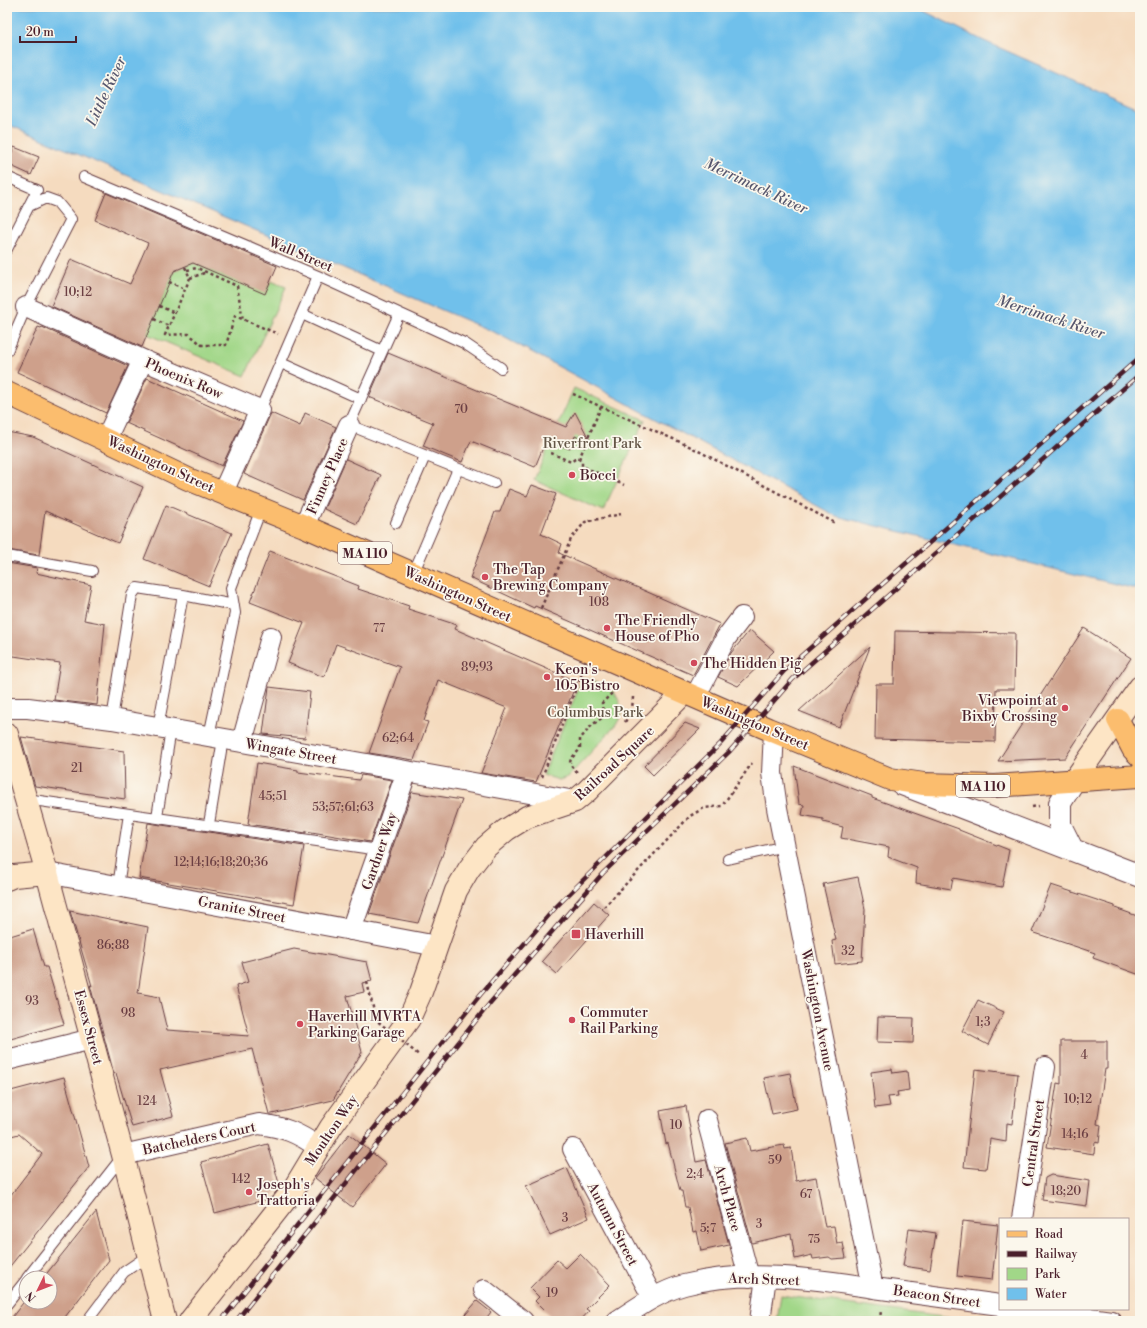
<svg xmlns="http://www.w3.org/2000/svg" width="1147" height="1328" font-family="'Libre Bodoni',serif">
<rect width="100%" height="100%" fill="#fbf7ec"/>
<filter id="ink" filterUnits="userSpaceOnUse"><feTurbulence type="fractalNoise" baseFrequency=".025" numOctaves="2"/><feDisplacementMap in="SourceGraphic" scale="8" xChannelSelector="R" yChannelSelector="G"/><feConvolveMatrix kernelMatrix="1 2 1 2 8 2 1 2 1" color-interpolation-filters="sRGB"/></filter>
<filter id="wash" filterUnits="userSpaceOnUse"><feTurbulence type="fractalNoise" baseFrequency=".012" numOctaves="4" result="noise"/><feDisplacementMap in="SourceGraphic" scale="16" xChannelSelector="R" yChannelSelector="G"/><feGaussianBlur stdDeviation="0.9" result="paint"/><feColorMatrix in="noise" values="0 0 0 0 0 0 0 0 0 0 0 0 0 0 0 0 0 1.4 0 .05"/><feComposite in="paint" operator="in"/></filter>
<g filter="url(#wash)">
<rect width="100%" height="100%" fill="#f5dbbf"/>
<path fill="#a1d788" stroke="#767b5a" d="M 193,263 L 265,293 L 271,281 L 286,287 L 245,376 L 147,334 L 174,271 Z
M 574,388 L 645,420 L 603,511 L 534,480 Z
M 583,677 L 613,690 L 619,701 L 622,714 L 616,725 L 568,777 L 559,780 L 543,775 Z
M 781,1295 L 787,1296 L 972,1321 L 777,1321 Z"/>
<path fill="#70c0eb" stroke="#5d708b" d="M 7,7 L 916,7 L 982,40 L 1140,110 L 1140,590 L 836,516 L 498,334 L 7,124 Z"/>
<g id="blocks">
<path fill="#cea08b" d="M 14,147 L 39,157 L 31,175 L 7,164 Z
M 106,193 L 277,266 L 265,294 L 193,263 L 174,271 L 142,347 L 51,306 L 71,259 L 130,284 L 148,243 L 95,220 Z
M 38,327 L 41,328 L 42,327 L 128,366 L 106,413 L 17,372 Z
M 388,353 L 566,427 L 575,412 L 591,443 L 575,436 L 570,449 L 546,440 L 535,467 L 471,441 L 462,462 L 423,446 L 433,423 L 369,397 Z
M 147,378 L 243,421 L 222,466 L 126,423 Z
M 271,413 L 300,426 L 305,413 L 336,427 L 303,500 L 244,474 Z
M 7,432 L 33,437 L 143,487 L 118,543 L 45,511 L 39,555 L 7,550 Z
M 346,459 L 381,475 L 357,524 L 324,509 Z
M 532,485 L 556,494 L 541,534 L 562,544 L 559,553 L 720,624 L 693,675 L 535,606 L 534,608 L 470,578 L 495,512 L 500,512 L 509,489 L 527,496 Z
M 166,505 L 232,533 L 209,586 L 144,559 Z
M 270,551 L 359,586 L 358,589 L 409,606 L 408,609 L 457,625 L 455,629 L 577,682 L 536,782 L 481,773 L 507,708 L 438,680 L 424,721 L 428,722 L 414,760 L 369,753 L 400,667 L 336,644 L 324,677 L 288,663 L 304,623 L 250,602 Z
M 7,563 L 37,568 L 36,573 L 91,585 L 84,620 L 105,624 L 97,705 L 54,700 L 60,663 L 7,655 Z
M 1084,628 L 1131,658 L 1065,758 L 998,761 Z
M 750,630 L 774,651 L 738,686 L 718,677 L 731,653 Z
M 895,631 L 1015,633 L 1014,689 L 996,689 L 995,742 L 875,739 L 876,684 L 894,684 Z
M 870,647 L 839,727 L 799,711 Z
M 269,687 L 310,692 L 305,738 L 263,734 Z
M 685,723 L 700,729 L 653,775 L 644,766 Z
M 21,737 L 124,751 L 125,799 L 35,786 Z
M 257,763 L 298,770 L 298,772 L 359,780 L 361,775 L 392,780 L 370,842 L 306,831 L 306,833 L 248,824 Z
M 794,766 L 872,796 L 872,798 L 959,829 L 959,830 L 1009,850 L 1002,887 L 953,878 L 951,889 L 916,883 L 917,868 L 888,857 L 889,847 L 841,838 L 843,827 L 823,822 L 823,819 L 802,815 L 804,805 L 799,804 Z
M 412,792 L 462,800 L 418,923 L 369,914 Z
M 148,823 L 304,846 L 294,904 L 139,878 Z
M 858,877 L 865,909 L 862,961 L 835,964 L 832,941 L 836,940 L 823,884 Z
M 1051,885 L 1115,906 L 1115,908 L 1140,917 L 1140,975 L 1093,958 L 1095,953 L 1032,932 Z
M 594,902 L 609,915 L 557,974 L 542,961 Z
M 70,911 L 148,927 L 138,993 L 159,997 L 167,1030 L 249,1036 L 236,986 L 248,982 L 242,962 L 294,949 L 367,962 L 372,981 L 362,983 L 364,992 L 347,996 L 362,1052 L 333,1100 L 272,1114 L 269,1114 L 252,1049 L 160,1070 L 173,1116 L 132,1127 L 116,1073 L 114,1074 L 90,985 L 92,986 Z
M 33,929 L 44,967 L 47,967 L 64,1024 L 7,1040 L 7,937 Z
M 978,1000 L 1004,1012 L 988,1045 L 962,1031 Z
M 878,1017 L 914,1018 L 913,1043 L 877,1042 Z
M 1061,1041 L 1107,1041 L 1107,1069 L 1105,1069 L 1097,1124 L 1101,1125 L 1099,1143 L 1095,1142 L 1094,1154 L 1047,1147 L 1057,1083 L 1061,1084 Z
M 892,1069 L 893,1073 L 907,1071 L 909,1090 L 897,1092 L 898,1096 L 888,1097 L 890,1106 L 875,1108 L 871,1072 Z
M 975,1069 L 1018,1074 L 1012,1124 L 1007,1123 L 1006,1142 L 990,1139 L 986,1169 L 964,1167 Z
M 790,1073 L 797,1109 L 772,1114 L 764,1078 Z
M 64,1077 L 89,1167 L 7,1270 L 7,1200 L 42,1154 L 19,1134 L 7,1137 L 7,1092 Z
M 686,1106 L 696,1162 L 706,1160 L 729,1245 L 701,1251 L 697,1231 L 693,1232 L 688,1207 L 685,1207 L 682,1191 L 680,1191 L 668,1143 L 666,1144 L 660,1111 Z
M 349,1134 L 386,1164 L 352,1207 L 315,1178 Z
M 747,1138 L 750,1151 L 784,1145 L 785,1149 L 791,1148 L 796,1181 L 816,1177 L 825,1227 L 834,1226 L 837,1244 L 843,1243 L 846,1258 L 832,1259 L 829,1257 L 813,1259 L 812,1255 L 795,1259 L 791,1234 L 752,1243 L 725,1143 Z
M 268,1144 L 280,1187 L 271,1198 L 215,1213 L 201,1162 Z
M 567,1168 L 589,1218 L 550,1235 L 526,1186 Z
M 1051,1175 L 1090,1181 L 1087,1206 L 1042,1200 L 1045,1178 Z
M 96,1212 L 109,1260 L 62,1321 L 9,1321 L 26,1299 L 26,1302 L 50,1302 L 50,1278 L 43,1278 Z
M 963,1221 L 998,1225 L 992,1280 L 957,1276 Z
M 909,1229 L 936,1233 L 930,1270 L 903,1266 Z
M 580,1254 L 610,1285 L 586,1309 L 589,1311 L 580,1321 L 555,1321 L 535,1301 L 539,1297 L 530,1288 L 557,1260 L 566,1268 Z
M 477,1301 L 491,1312 L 484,1321 L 460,1321 Z"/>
</g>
</g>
<g filter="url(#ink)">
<use href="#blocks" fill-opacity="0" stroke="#643b41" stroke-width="1"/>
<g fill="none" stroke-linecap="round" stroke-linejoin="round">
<g stroke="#643b41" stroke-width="12">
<path id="service" d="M 7,177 L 37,190 L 7,249
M 84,177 L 318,276 L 464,343 L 501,368
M 302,314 L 382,351
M 399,314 L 349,425 L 494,483
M 7,351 L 26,307 L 71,219 L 57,202 L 46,198 L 29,206
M 281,363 L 361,399
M 260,410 L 318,276
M 396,523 L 425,456
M 7,556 L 92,571
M 413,574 L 458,469
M 112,719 L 132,595 L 137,588 L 183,595
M 158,727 L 183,595 L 234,605
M 209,736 L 235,613 L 231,588 L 261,509
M 26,799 L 379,850
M 157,817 L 171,729
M 209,824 L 223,739
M 728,859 L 785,846
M 118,886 L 129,814
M 27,1278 L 122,1157
M 7,1304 L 26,1280
M 87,1321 L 124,1272 L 149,1255"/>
</g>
<g stroke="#643b41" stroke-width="22">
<path id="minor" d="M 26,307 L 143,360 L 260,410 L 223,492
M 106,439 L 143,360
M 304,526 L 349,425
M 695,697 L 726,638 L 742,617
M 7,708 L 28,708 L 112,719 L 575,801
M 774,731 L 772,773 L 777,808 L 873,1288
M 242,742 L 271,637
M 47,873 L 437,946
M 351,930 L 407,771
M 7,1060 L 92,1039
M 707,1120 L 749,1277
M 573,1149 L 653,1298
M 123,1155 L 259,1124 C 284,1127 298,1133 318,1147
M 1022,1219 L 1045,1067
M 484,1290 L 523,1321
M 1025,1309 L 1111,1321
M 617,1321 C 638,1307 659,1292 684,1285 C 745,1269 812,1278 874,1288 C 916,1294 958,1299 1000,1305
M 760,1321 L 766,1277
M 1007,1321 L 1009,1309"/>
</g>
<g stroke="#643b41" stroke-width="24">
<path id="tertiary" d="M 902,784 L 1140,876
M 1072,849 L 1060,825 L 1060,803 L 1075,779"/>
</g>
<g stroke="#643b41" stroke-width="24">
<path id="secondary" d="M 7,734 L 47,873 L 123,1155 L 165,1321
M 1075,779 L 1140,687
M 7,879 L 14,876 L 47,873
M 190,1321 L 293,1190 L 331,1127 L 409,1019 L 421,992 L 456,891 L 469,869 L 486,847 L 506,830 L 527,817 L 575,801 L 587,791 L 684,693"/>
</g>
<g stroke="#643b41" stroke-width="24">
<path id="primary" d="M 7,393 L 188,479 L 304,526 L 768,729 L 890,779 L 924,784 L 995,786 L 1140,776
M 1118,720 L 1133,749 L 1140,756"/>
</g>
<path stroke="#643b41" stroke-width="2.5" stroke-dasharray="3 3" stroke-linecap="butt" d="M 185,267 L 190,278 L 165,335 L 189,334 L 202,345 L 226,345 L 235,316 L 278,334
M 187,270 L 197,268 L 237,286 L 243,320
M 190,278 L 207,272
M 169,282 L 185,289
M 159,306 L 175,313
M 154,319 L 169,326
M 573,394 L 691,447 L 835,523
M 551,453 L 571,462 L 575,459 L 579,459 L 582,462 L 582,466 L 624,485
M 579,459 L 601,407
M 541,608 L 571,539 L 585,522 L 621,514
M 625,722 L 632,710 L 633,697
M 577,772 C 564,761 572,759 580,749 L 580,739 L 592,725 L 603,717 L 602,703 L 611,694 L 614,687
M 542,777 L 582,673
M 1032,807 L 1039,806
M 604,907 L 690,816 L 704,808 L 722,806 L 752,763
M 880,1321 L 881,1309"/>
<use href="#service" stroke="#fff" stroke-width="10"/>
<use href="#minor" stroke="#fff" stroke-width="20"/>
<use href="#tertiary" stroke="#fff" stroke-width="22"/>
<use href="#secondary" stroke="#fde5c5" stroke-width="22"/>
<use href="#primary" stroke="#fbbd6e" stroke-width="22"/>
<g stroke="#4a1f2b" stroke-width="4.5">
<path id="rail" d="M 221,1321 L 480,995 L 556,907 L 721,743 L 784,671 L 1140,357
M 236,1321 L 490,1003 L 603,873 L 729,752 L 793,679 L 1140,374"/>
</g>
<use href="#rail" stroke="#fbf7ec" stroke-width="3" stroke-dasharray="9" stroke-linecap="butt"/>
<path stroke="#643b41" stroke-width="2.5" stroke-dasharray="3 3" stroke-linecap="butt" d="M 367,982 L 376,1020 L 420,1056"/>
</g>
</g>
<g fill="#d1495b" stroke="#fbf7ec" stroke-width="1.5">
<circle cx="572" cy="475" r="4"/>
<circle cx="485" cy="577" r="4"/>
<circle cx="607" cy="628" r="4"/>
<circle cx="694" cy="663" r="4"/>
<circle cx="547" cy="677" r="4"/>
<circle cx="1065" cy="708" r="4"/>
<rect x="571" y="929" width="10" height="10" rx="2"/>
<circle cx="572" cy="1020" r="4"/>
<circle cx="300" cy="1024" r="4"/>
<circle cx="249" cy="1192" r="4"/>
</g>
<g text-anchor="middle" stroke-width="3.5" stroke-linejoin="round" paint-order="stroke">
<g font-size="12" fill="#6b3f43">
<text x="78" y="296">10;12</text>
<text x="461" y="413">70</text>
<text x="599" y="606">108</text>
<text x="379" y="632">77</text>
<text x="477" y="671">89;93</text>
<text x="398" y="742">62;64</text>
<text x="77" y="772">21</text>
<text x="273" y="800">45;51</text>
<text x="343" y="811">53;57;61;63</text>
<text x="221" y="866">12;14;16;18;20;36</text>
<text x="113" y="949">86;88</text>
<text x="848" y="955">32</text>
<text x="32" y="1005">93</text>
<text x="128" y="1017">98</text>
<text x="983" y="1026">1;3</text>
<text x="1084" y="1059">4</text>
<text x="1078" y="1103">10;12</text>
<text x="147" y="1105">124</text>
<text x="676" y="1129">10</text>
<text x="1075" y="1138">14;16</text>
<text x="775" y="1164">59</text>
<text x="695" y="1178">2;4</text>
<text x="241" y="1183">142</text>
<text x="1066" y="1195">18;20</text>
<text x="806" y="1198">67</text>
<text x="565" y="1222">3</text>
<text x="759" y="1228">3</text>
<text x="708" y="1232">5;7</text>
<text x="814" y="1243">75</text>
<text x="552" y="1297">19</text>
</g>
<g fill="#fbf7ec" stroke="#7f6065" stroke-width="1">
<rect x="338" y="542" width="54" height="22" rx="3"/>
<rect x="956" y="775" width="54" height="22" rx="3"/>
</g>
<g font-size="13" font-weight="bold" fill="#4a1f2b">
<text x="365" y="558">MA 110</text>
<text x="983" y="791">MA 110</text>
</g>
<g font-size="14" fill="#4a1f2b" stroke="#fbf7ec">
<text transform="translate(301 254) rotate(23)" y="5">Wall Street</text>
<text transform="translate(184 378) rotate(23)" y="5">Phoenix Row</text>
<text transform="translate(161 464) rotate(25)" y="5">Washington Street</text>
<text transform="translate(327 476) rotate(-66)" y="5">Finney Place</text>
<text transform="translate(458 594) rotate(24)" y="5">Washington Street</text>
<text transform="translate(755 723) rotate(23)" y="5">Washington Street</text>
<text transform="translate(291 751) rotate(10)" y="5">Wingate Street</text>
<text transform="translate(614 763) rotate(-43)" y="5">Railroad Square</text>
<text transform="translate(379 851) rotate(-71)" y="5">Gardner Way</text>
<text transform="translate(242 909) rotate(11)" y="5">Granite Street</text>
<text transform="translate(818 1010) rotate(79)" y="5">Washington Avenue</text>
<text transform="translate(89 1027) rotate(75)" y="5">Essex Street</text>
<text transform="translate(331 1130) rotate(-56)" y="5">Moulton Way</text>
<text transform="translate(199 1138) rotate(-12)" y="5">Batchelders Court</text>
<text transform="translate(1033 1143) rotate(-82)" y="5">Central Street</text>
<text transform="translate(728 1198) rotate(75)" y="5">Arch Place</text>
<text transform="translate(613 1224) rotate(62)" y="5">Autumn Street</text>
<text transform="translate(764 1279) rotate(2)" y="5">Arch Street</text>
<text transform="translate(937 1296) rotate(8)" y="5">Beacon Street</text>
</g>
<g font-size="14" fill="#645647" stroke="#fbf7ec">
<text x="592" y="448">Riverfront Park</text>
<text x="595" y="717">Columbus Park</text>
</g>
<g font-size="14" fill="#4a1f2b" stroke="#fbf7ec" text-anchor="start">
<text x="580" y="480">Bocci</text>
<text x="493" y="574">The Tap<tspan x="493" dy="16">Brewing Company</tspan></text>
<text x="615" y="625">The Friendly<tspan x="615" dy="16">House of Pho</tspan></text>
<text x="702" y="668">The Hidden Pig</text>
<text x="555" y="674">Keon's<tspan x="555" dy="16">105 Bistro</tspan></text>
<text x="1057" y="705" text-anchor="end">Viewpoint at<tspan x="1057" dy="16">Bixby Crossing</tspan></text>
<text x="585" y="939">Haverhill</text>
<text x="580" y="1017">Commuter<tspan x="580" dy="16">Rail Parking</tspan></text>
<text x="308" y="1021">Haverhill MVRTA<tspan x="308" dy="16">Parking Garage</tspan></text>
<text x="257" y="1189">Joseph's<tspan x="257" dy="16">Trattoria</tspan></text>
</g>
<g font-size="15" font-style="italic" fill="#57576e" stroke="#fbf7ec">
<text transform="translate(106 91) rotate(-65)" y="5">Little River</text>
<text transform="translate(756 186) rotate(25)" y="5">Merrimack River</text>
<text transform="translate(1051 317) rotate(18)" y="5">Merrimack River</text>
</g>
</g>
<rect width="1147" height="1328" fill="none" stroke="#fbf7ec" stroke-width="24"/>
<rect x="999" y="1218" width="130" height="92" fill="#fbf7ec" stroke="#b4a19f"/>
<rect x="1007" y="1231" width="20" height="6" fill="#fbbd6e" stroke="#b4a19f"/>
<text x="1035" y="1238" font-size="12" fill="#4a1f2b">Road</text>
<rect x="1007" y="1251" width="20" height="6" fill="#4a1f2b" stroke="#b4a19f"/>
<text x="1035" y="1258" font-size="12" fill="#4a1f2b">Railway</text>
<rect x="1007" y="1268" width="20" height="12" fill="#a1d788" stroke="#b4a19f"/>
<text x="1035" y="1278" font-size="12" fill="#4a1f2b">Park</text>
<rect x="1007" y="1288" width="20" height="12" fill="#70c0eb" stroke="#b4a19f"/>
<text x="1035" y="1298" font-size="12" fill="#4a1f2b">Water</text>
<g transform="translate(38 1290) rotate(227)"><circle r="19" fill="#fbf7ec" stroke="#b4a19f"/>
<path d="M0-3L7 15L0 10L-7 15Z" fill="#d1495b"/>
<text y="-6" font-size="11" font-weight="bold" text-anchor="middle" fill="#4a1f2b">N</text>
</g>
<path d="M20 36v6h56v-6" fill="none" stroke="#4a1f2b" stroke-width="2"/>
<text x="26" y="36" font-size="12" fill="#4a1f2b" stroke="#fbf7ec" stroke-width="3" paint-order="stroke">20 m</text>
</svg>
